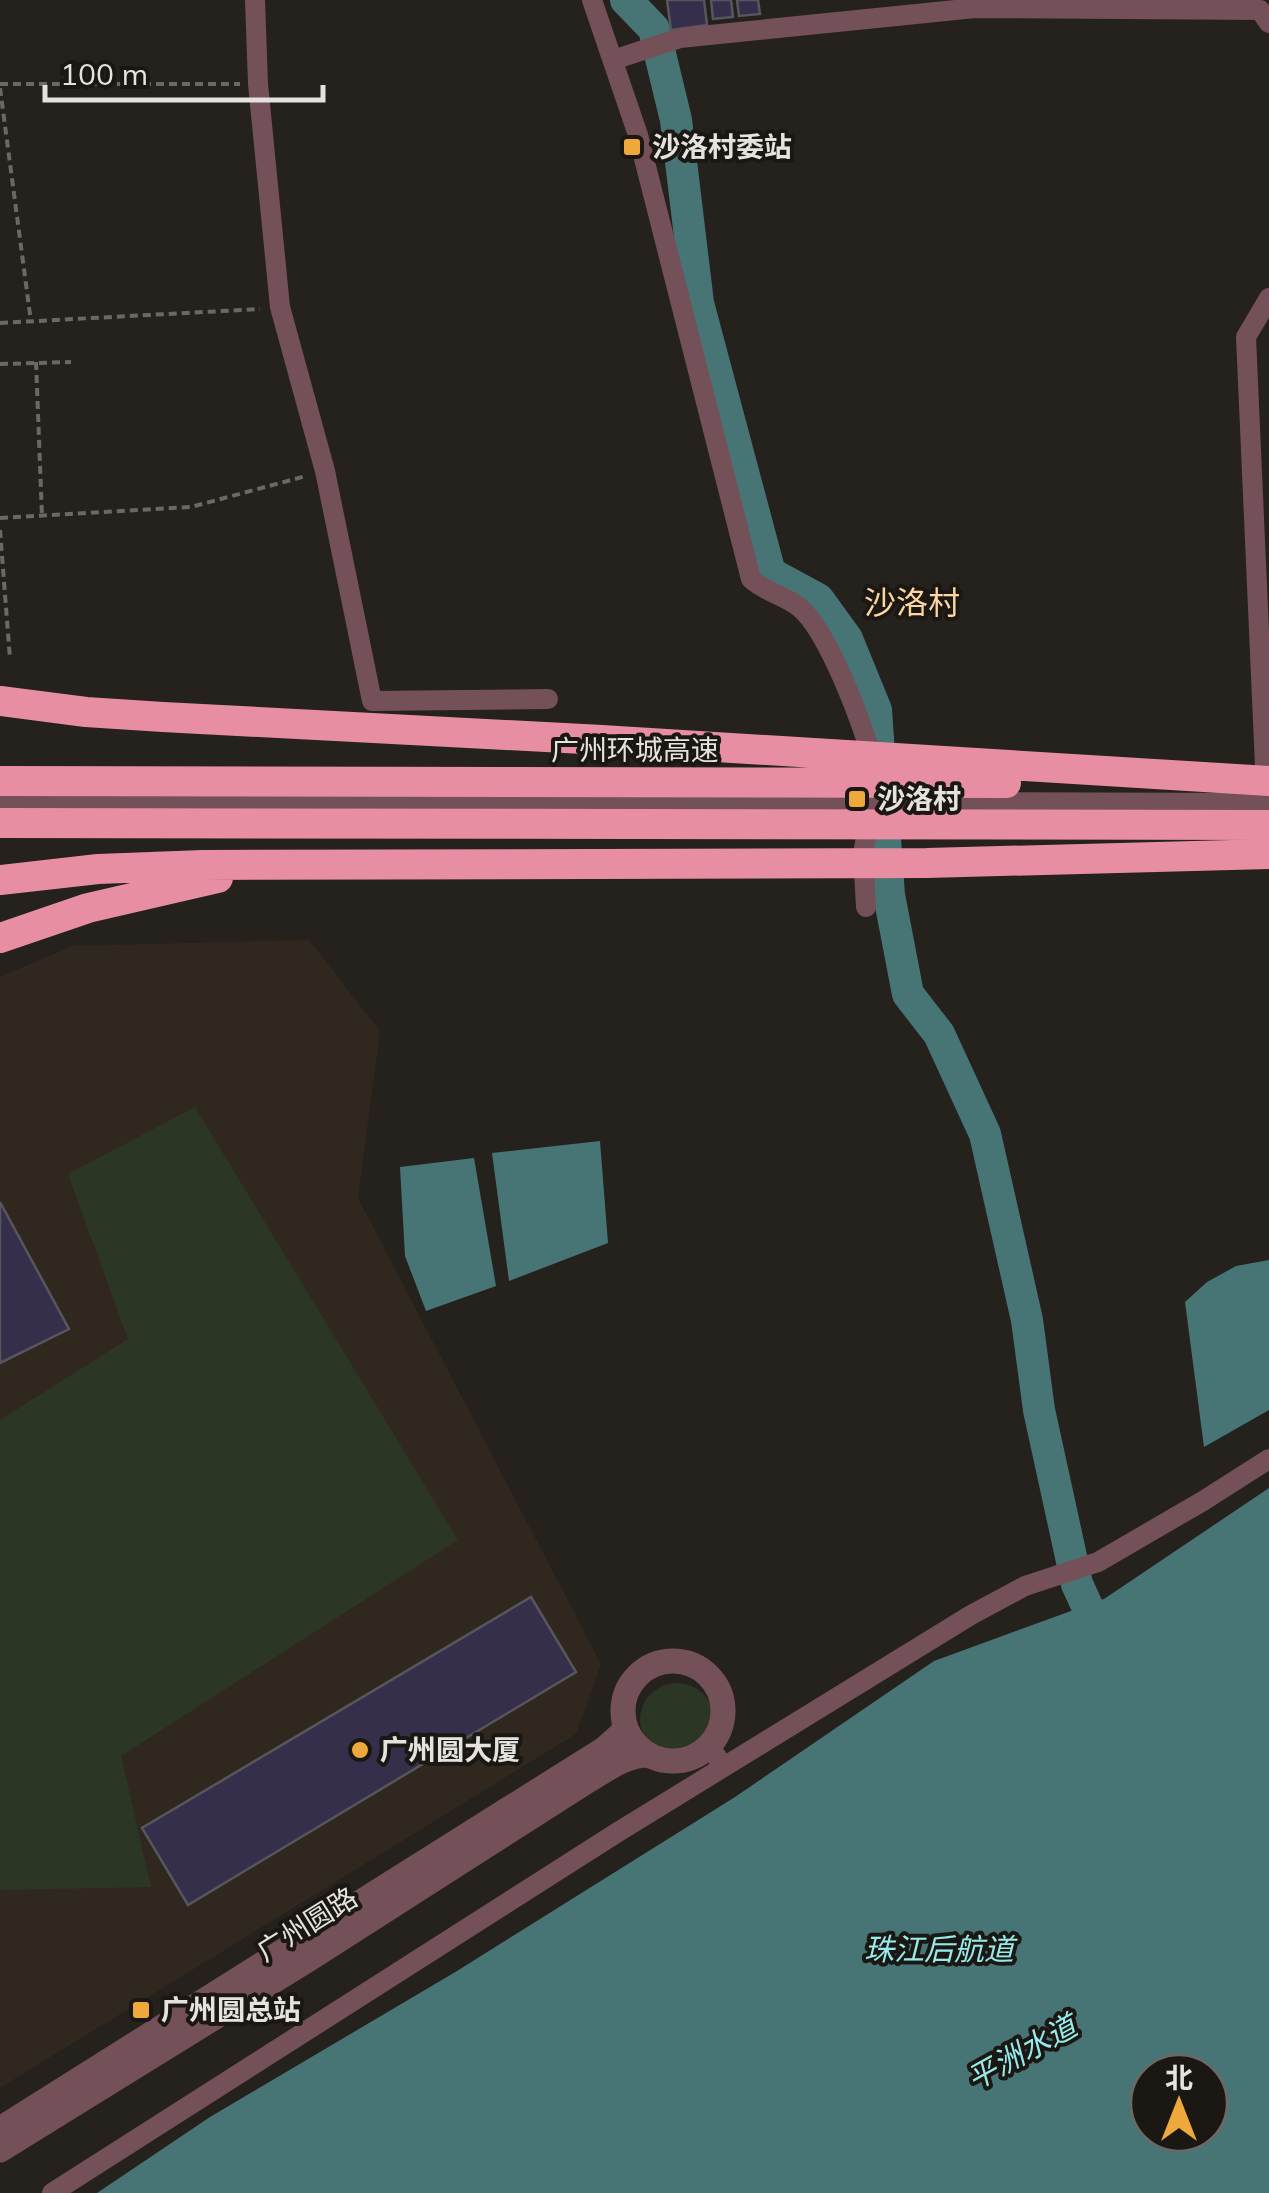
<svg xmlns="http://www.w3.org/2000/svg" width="1269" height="2193" font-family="Mulish,'Noto Sans SC',sans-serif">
<rect width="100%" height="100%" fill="#25211d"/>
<path fill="#30281f" d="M 309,940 L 380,1031 L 358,1198 L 601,1664 L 576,1734 L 0,2088 L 0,977 L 72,946 Z"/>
<path fill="#2c3624" d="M 195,1107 L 458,1540 L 121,1756 L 151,1887 L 0,1890 L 0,1420 L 128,1339 L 68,1174 Z
M640 1720a37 37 0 1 1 74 0a37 37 0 1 1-74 0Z"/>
<path fill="#477576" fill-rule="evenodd" d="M 600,1141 L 608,1243 L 509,1281 L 492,1153 Z
M 474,1158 L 496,1286 L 426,1311 L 405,1256 L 400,1167 Z
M 1269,1260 L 1269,1410 L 1204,1447 L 1185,1302 L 1207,1282 L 1236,1266 Z
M 1269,1488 L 1269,2193 L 97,2193 L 210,2117 L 457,1971 L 735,1797 L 934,1661 L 1104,1599 ZM 1149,2073 L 1209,2073 L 1209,2133 L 1149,2133 Z"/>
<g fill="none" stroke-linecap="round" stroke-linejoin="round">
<path stroke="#477576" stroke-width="32" d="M 626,0 L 654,29 L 676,120 L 698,303 L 770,573 L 818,599 L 847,639 L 876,710 L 889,895 L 908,994 L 939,1034 L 985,1134 L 1027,1320 L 1039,1410 L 1077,1584 L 1104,1643"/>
</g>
<path fill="#352f4c" stroke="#57565c" stroke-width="2.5" d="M 667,0 L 704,0 L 707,25 L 671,30 Z
M 711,0 L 731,0 L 733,17 L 713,19 Z
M 737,0 L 758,0 L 760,14 L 739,16 Z
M 0,1202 L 69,1329 L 0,1363 Z
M 531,1597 L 576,1672 L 188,1905 L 142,1828 Z"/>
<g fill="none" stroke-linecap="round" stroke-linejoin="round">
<path stroke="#6c6965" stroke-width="4" stroke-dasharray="8 5" stroke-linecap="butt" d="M 0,84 L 240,84
M 0,88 L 31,322
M 0,323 L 260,309
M 36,362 L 42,516
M 0,364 L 71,362
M 0,518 L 191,507 L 306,476
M 0,530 L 10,659"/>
<path stroke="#745058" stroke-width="20" d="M 255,0 L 258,84 L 280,307 L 325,471 L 372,701 L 548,699
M 592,0 L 638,135 L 751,579 C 765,592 784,595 799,607 C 827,629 866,729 873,765
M 613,60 L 680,38 L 975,8 L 1260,10 L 1269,23
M 1266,789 L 1246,337 L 1269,298
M 0,806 L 300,800 L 1269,803
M 866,907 L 863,853 L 871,813
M 710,1746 L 723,1767
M 52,2193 L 618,1832 L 971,1615 L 1025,1586 L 1098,1562 L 1203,1501 L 1269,1459"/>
<path stroke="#745058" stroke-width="25" d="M623 1711a50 50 0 1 1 100 0a50 50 0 1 1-100 0Z
M 0,2129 L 604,1749 L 622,1733 L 625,1725
M 0,2150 L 309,1959 L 589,1780 C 608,1769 626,1755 648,1755"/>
<path stroke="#e78ea3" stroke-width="30" d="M 0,701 L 86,712 L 163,717 L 602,740 L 1269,781
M 0,781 L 1006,783
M 0,823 L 1269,825
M 0,880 L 98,869 L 203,865 L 927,863 L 1269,854
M 0,938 L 88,908 L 218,878"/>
</g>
<g fill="#eea83c" stroke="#1b1814" stroke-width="4">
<rect x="622" y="137" width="20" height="20" rx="5"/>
<rect x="847" y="789" width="20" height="20" rx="5"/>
<circle cx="360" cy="1750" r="10"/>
<rect x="131" y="2000" width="20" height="20" rx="5"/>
</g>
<g text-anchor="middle" stroke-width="8" stroke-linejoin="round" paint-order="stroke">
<g font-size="28" font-weight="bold" fill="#e5e2df" stroke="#1b1814" text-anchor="start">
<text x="652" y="157">沙洛村委站</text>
<text x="877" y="809">沙洛村</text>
<text x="380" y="1760">广州圆大厦</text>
<text x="161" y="2020">广州圆总站</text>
</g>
<g font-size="28" fill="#e5e2df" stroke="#1b1814">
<text x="635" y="760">广州环城高速</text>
<text transform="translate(307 1924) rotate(-32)" y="10">广州圆路</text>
</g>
<g font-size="30" font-style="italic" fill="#96eaea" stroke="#1b1814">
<text x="939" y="1960">珠江后航道</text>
<text transform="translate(1022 2053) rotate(-29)" y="10">平洲水道</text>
</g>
<g font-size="32" fill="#fdd5a2" stroke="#1b1814">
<text x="912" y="614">沙洛村</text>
</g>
</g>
<g transform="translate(1179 2103)"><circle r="48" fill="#1b1814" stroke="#6c6965" stroke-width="2.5"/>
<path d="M0-8L18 38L0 25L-18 38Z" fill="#eea83c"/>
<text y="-15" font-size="28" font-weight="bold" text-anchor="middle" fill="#e5e2df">北</text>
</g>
<path d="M45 85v15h278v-15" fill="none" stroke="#e5e2df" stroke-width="5"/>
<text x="60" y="85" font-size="30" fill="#e5e2df" stroke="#1b1814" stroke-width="8" paint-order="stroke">100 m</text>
</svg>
